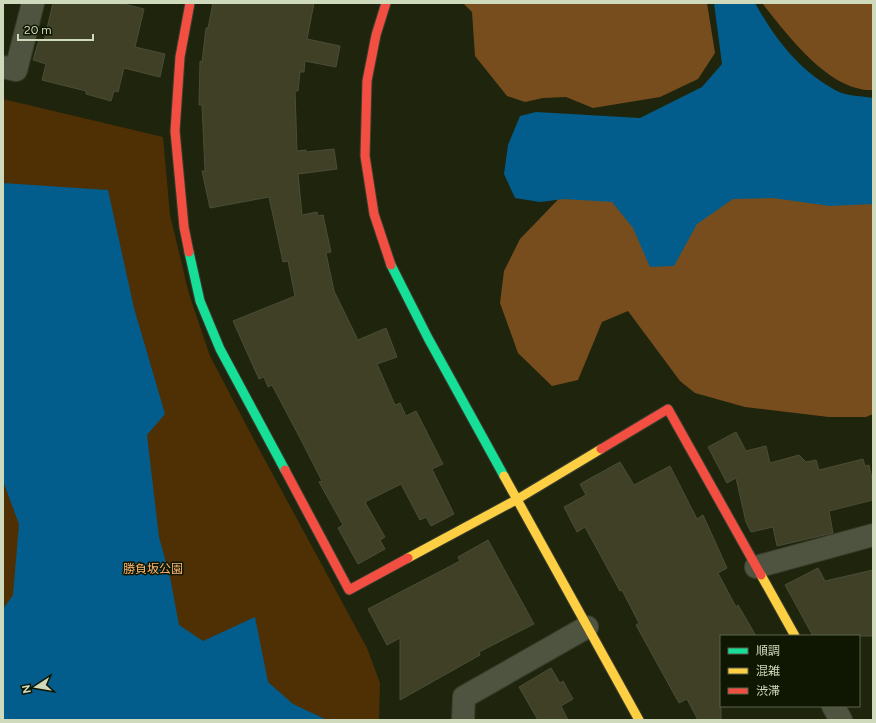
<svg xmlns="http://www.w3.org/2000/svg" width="876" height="723" font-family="Figtree,'Noto Sans JP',sans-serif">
<rect width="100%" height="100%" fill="#1f250d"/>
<path fill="#4f2f04" d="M 3,99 L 163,137 L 170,215 L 189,294 L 210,356 L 252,436 L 367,648 L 380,683 L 379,720 L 3,720 Z"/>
<path fill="#774d1d" d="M 463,3 L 707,3 L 715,53 L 698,79 L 660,97 L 593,108 L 566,97 L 543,98 L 525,102 L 507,96 L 475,56 L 472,12 Z
M 762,3 L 873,3 L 873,90 C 829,92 787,34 762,3 Z
M 574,183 L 706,194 L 873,190 L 873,414 L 866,417 L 829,417 L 745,407 L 695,393 L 680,381 L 628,311 L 602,322 L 578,380 L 552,386 L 518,353 L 500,303 L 504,271 L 520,239 Z"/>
<path fill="#035d8c" d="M 714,3 L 755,3 C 775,39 800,72 837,91 C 847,96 862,96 873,98 L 873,204 L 830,206 L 773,198 L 733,199 L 697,224 L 674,266 L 650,267 L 633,228 L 612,202 L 564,199 L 540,202 L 515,198 L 504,174 L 508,145 L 520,116 L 536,112 L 640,118 L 702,87 L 722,64 Z
M 3,183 L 108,190 L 134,308 L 165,414 L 147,435 L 159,537 L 170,577 L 179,625 L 203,641 L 255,617 L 268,682 L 293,704 L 327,720 L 3,720 L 3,609 L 13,595 L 19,524 L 3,481 Z"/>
<path fill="#3f4026" stroke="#4b4d36" d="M 53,3 L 120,3 L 144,9 L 135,47 L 165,54 L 160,77 L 124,68 L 118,92 L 114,91 L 111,101 L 86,94 L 86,91 L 42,80 L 46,64 L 33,60 L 39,40 L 44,41 Z
M 213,3 L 314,3 L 307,39 L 340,46 L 336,67 L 305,61 L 304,72 L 300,72 L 298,91 L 295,91 L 297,151 L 306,150 L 306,152 L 334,149 L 337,169 L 298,174 L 302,215 L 317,212 L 318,216 L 323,215 L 331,252 L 326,253 L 334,291 L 358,340 L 386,328 L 397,357 L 377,364 L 395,405 L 400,403 L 406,416 L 416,411 L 443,464 L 432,469 L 454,514 L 431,526 L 426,517 L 420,520 L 401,484 L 365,502 L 385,537 L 380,540 L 385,549 L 358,564 L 338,528 L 343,525 L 319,482 L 322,481 L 300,438 L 272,385 L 268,387 L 264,377 L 259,379 L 233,321 L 295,296 L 288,261 L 283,262 L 269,197 L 210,208 L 202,171 L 205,171 L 202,105 L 199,105 L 200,61 L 202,62 L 206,28 L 208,28 Z
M 736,432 L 746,451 L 766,446 L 770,463 L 799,455 L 806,462 L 816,460 L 819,470 L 863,459 L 865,466 L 869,465 L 873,483 L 873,500 L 829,511 L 833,533 L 777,546 L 773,527 L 751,532 L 746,522 L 736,478 L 727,483 L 708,447 Z
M 620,462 L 634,485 L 670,466 L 697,519 L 703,515 L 727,568 L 718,573 L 736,607 L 738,605 L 756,636 L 721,636 L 721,720 L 698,720 L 687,699 L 679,703 L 636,625 L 639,623 L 622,590 L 620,591 L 585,527 L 577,532 L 564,507 L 586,495 L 580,484 Z
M 488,540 L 534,624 L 479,652 L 480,655 L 400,700 L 400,638 L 387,645 L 368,609 L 460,561 L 458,557 Z
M 818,568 L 825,581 L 873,570 L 873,636 L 813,636 L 785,585 Z
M 551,668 L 560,683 L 563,681 L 573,699 L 561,706 L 568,720 L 538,720 L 519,687 Z"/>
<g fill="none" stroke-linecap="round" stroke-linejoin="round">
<g stroke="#3a3f2e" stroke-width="24">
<path id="street" d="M 3,67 L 16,70 L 33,3
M 756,567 L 873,535
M 833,706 L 841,720
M 463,720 L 464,697 L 587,627"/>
</g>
<g stroke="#3a3f2e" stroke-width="11">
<path id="fast" d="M 189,252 L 200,301 L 220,349 L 285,470
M 391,265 L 428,338 L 504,476"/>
</g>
<g stroke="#3a3f2e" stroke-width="11">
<path id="slow" d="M 504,476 L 639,720
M 408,558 L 516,500 L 601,449
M 761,575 L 795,636"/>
</g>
<g stroke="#3a3f2e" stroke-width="11">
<path id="jam" d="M 386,3 L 376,35 L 367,81 L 365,156 L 374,214 L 391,265
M 189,252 L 184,227 L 175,131 L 180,57 L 190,3
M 601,449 L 668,409 L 761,575
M 285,470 L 349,590 L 408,558"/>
</g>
<use href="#street" stroke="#4e543f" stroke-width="22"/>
<use href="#fast" stroke="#16e098" stroke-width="9"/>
<use href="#slow" stroke="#ffcf43" stroke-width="9"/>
<use href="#jam" stroke="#f24e42" stroke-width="9"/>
</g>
<g text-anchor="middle" stroke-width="3" stroke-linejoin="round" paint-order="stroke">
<g font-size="12" fill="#feb673" stroke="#0f1601">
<text x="153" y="573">勝負坂公園</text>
</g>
</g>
<rect width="876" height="723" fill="none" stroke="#cfd9bc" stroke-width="8"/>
<rect x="720" y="635" width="140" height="72" fill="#0f1601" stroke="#5c644c"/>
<rect x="728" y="648" width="20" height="6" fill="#16e098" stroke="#5c644c"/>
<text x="756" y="655" font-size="12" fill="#cfd9bc">順調</text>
<rect x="728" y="668" width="20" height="6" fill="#ffcf43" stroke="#5c644c"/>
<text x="756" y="675" font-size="12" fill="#cfd9bc">混雑</text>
<rect x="728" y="688" width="20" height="6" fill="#f24e42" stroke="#5c644c"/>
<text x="756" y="695" font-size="12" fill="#cfd9bc">渋滞</text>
<g transform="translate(36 687) rotate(258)" stroke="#0f1601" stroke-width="3" paint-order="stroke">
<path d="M0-3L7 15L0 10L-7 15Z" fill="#cfd9bc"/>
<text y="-6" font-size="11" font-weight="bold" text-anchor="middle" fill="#cfd9bc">N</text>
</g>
<path d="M18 34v6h75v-6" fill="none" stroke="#cfd9bc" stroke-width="2"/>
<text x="24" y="34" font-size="12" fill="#cfd9bc" stroke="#0f1601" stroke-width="3" paint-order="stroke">20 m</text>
</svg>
